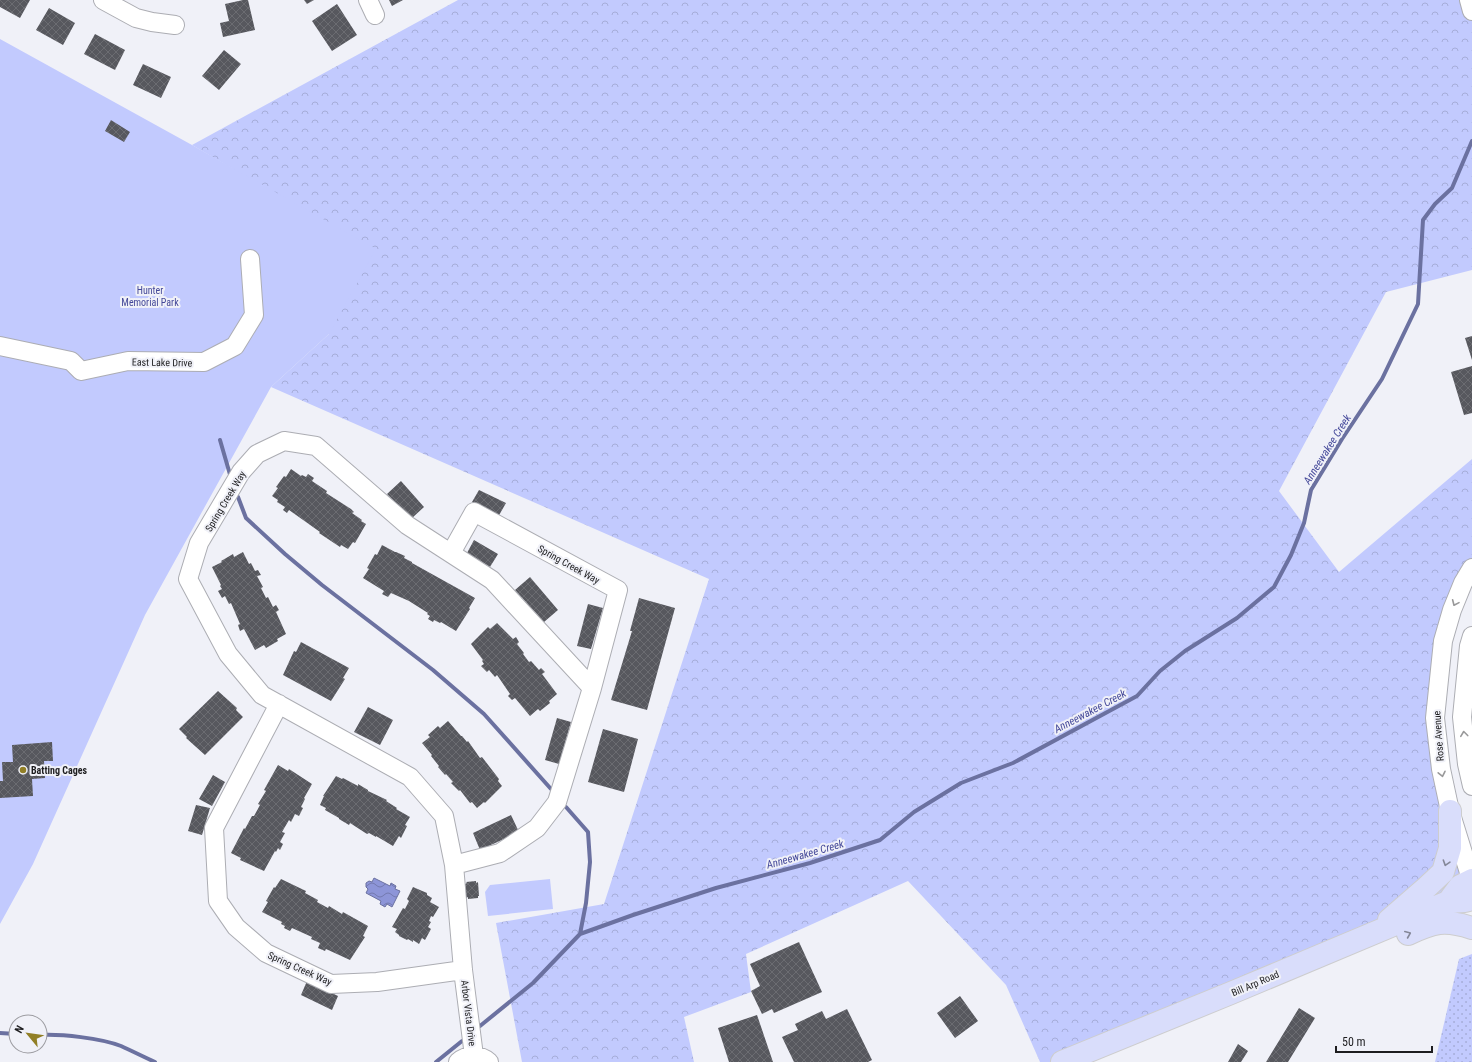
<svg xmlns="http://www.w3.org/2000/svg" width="1472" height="1062" font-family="'Roboto Condensed',sans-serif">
<defs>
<pattern id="grass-dots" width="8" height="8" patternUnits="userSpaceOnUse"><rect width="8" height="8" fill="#c2cafe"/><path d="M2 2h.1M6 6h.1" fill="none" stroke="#a6add9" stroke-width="1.8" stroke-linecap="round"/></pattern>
<pattern id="forest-crowns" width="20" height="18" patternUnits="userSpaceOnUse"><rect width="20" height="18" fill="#c2cafe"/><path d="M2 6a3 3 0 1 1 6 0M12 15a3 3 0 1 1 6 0" fill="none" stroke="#a6add9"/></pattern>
<pattern id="water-waves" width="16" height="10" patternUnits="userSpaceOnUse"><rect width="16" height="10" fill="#8d95d8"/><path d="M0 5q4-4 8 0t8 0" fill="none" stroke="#7379af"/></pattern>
<pattern id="building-cross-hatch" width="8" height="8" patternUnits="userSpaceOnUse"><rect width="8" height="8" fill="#57585e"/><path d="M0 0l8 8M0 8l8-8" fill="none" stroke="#6b6c71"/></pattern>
</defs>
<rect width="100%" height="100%" fill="#f0f1f8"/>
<path fill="url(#grass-dots)" d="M 1472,954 L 1472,1062 L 1435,1062 L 1459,959 Z"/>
<path fill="url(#forest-crowns)" d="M 458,0 L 1472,0 L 1472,270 L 1386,292 L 1279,491 L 1339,572 L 1472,459 L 1472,568 L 1463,583 L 1435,718 L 1472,881 L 1062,1062 L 1040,1062 L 1006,985 L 908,881 L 746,954 L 751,992 L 684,1017 L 694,1062 L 522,1062 L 496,923 L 604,904 L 709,579 L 271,387 L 329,334 L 233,169 L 192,145 Z"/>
<path fill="#c2cafe" d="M 0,39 L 192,145 L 376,249 L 329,334 L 271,387 L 145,615 L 33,864 L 0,924 Z
M 550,879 L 553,909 L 488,916 L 485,892 L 490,885 Z"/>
<path fill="url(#water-waves)" stroke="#6b71a0" d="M 374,878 L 390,886 L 391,883 L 396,886 L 395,889 L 400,891 L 392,907 L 387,904 L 385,907 L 380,904 L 381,901 L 366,893 L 368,889 L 366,887 L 366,883 L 369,881 L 372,882 Z"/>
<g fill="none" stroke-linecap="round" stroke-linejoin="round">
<path stroke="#6b71a0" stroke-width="4" d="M 220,440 L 231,478
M 238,497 L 246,518 L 285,554 L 322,585 L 433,670 L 484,714 L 551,789
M 566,807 L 588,832 L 590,862 L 586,903 L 580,934
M 480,1026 L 533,983 L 580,934 L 633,915 L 716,888 L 810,863 L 880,840 L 914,812 L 961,783 L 1013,763 L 1137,696 L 1160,671 L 1185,651 L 1237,618 L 1274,587 L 1291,555 L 1304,523 L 1311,490 L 1342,439 L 1382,379 L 1418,304 L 1423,220 L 1435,204 L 1452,188 L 1472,141
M 0,1033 L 16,1034
M 40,1035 C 62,1034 100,1038 121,1046 C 132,1051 144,1057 155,1062
M 436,1062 L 462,1041"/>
</g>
<path fill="url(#building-cross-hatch)" d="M 0,0 L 30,0 L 20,18 L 0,7 Z
M 243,0 L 248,0 L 255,30 L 223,37 L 220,23 L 229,21 L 225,4 Z
M 304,0 L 314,0 L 307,4 Z
M 389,0 L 403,0 L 392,6 Z
M 337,4 L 357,35 L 332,51 L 312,21 Z
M 49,8 L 75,23 L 63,45 L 36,30 Z
M 95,34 L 125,50 L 115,70 L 84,54 Z
M 224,50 L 241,64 L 219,90 L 202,76 Z
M 143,64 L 171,77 L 161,98 L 133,85 Z
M 111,120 L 130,132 L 124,142 L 105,131 Z
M 1472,336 L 1472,360 L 1465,338 Z
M 1472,366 L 1472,413 L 1464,415 L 1451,372 Z
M 291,469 L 301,476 L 302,475 L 306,477 L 308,474 L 314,478 L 312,481 L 327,491 L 326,493 L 351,509 L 354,512 L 352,513 L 362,520 L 361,521 L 366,524 L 355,543 L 353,542 L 348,549 L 341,545 L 340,547 L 319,533 L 320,532 L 289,510 L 287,513 L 283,510 L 285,507 L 277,502 L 278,500 L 272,496 L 278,488 L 276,487 L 284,476 L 286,477 Z
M 401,481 L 424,507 L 411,519 L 387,494 Z
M 479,490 L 506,503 L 498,517 L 472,502 Z
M 474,540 L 498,554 L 490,567 L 467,553 Z
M 382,545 L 395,552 L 396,552 L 405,556 L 404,558 L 412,562 L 412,563 L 475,598 L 469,608 L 470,609 L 456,631 L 441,622 L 440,623 L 434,620 L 433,622 L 428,619 L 430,616 L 427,614 L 428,613 L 409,601 L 391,593 L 388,597 L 382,594 L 384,591 L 363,578 L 369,569 L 367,568 L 375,554 L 377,555 Z
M 243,552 L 249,564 L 251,563 L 255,571 L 258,570 L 261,575 L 257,576 L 263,587 L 261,588 L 266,598 L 268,597 L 273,607 L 276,605 L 279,610 L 276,612 L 286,634 L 277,639 L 278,641 L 266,648 L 264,645 L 255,650 L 244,629 L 240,631 L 238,625 L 240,624 L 231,603 L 229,604 L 225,596 L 222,598 L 218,591 L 222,589 L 220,586 L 221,585 L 212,567 L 222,562 L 221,561 L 233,554 L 234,557 Z
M 530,577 L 558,610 L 544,622 L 515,590 Z
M 639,598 L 675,608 L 647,710 L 611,700 L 632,631 L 630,631 Z
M 588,604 L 603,608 L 591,649 L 577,646 Z
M 497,623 L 513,639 L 516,637 L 519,642 L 517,644 L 524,653 L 523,654 L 529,662 L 531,661 L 539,670 L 541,668 L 545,672 L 542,674 L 557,694 L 549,701 L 550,703 L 540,711 L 538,709 L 530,716 L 515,698 L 512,700 L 508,696 L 510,694 L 497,675 L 495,677 L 489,670 L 487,672 L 481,666 L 484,664 L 482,661 L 483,660 L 471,644 L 488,627 L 490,629 Z
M 301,642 L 349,668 L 343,678 L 345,679 L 331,701 L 283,675 L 294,651 L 296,652 Z
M 218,691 L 237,708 L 236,710 L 243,717 L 205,755 L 186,738 L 187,737 L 179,729 Z
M 368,707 L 393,720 L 380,745 L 354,732 Z
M 557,718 L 571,722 L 559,764 L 545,760 Z
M 448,721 L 461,736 L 462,736 L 467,742 L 468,741 L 480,758 L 482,757 L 499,779 L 498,781 L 502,786 L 485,803 L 484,802 L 477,808 L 472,802 L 470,803 L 460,790 L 459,791 L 451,783 L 453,782 L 446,774 L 445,775 L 438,767 L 439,766 L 431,756 L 432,755 L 422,743 L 430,737 L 428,735 L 438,726 L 440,728 Z
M 603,729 L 638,739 L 624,792 L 588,782 Z
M 52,742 L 53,761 L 44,761 L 45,778 L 32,779 L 33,796 L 0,798 L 0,781 L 3,781 L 2,762 L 13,762 L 12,745 Z
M 278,765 L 288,771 L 289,769 L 312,784 L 304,798 L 305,799 L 301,807 L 303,808 L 299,816 L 295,814 L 291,822 L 289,820 L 282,832 L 285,833 L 280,842 L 283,844 L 280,850 L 278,848 L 276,852 L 275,851 L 264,871 L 240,860 L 241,858 L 231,853 L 244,828 L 245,829 L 252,816 L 254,816 L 260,805 L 258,804 L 266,791 L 264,790 Z
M 213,775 L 225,782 L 212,806 L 199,799 Z
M 336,776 L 342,779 L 343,778 L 358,786 L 358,784 L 368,790 L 368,791 L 387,800 L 386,801 L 397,808 L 396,809 L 410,817 L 405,825 L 407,826 L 401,838 L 399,836 L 393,846 L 376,836 L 376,837 L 369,833 L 367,834 L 350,823 L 349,825 L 339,819 L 339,818 L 325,810 L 326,808 L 320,805 L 324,796 L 323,796 Z
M 196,805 L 210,808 L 202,835 L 188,831 Z
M 511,815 L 519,832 L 480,850 L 473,833 Z
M 281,879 L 306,891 L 305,893 L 318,900 L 317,902 L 328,908 L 329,906 L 342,914 L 343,912 L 368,926 L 363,936 L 365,937 L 350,960 L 326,949 L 325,951 L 318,948 L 320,943 L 311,939 L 312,937 L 292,928 L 290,931 L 284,928 L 285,926 L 281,924 L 282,922 L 262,912 L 268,902 L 266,901 L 274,887 L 275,888 Z
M 476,881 L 476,883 L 478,882 L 479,896 L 478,896 L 478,898 L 468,899 L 468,897 L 466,898 L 465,884 L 467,883 L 466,882 Z
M 413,887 L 427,893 L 427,895 L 432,898 L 430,902 L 439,907 L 433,917 L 431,916 L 429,921 L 431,922 L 428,927 L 431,929 L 425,940 L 422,938 L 419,944 L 413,940 L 413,942 L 408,939 L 407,940 L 399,936 L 399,935 L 395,932 L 397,929 L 392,927 L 403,908 L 405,909 L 409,901 L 407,899 Z
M 799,942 L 822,992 L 774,1013 L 772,1009 L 762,1014 L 751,991 L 760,986 L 750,964 Z
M 307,981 L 338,996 L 332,1010 L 301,995 Z
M 960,996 L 978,1021 L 955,1038 L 937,1013 Z
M 1299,1008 L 1315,1018 L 1288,1062 L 1266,1062 Z
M 847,1009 L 872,1060 L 868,1062 L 794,1062 L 782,1037 L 798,1030 L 795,1024 L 822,1011 L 826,1019 Z
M 757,1015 L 773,1062 L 729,1062 L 718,1028 Z
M 1238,1044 L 1248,1051 L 1241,1062 L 1228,1062 Z"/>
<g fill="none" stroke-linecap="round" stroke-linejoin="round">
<g stroke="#acadb3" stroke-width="20">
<path id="minor" d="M 103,0 L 136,18 L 152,22 L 175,25
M 368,0 L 375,15
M 1469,0 L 1472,11
M 0,346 L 71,361 L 81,371 L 128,361 L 204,362 L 235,346 L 254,315 L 250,259
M 451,553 L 474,512 L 618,590 L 592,688
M 1472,568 L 1463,583 L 1452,610 L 1443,641 L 1435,718 L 1441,769 L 1450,811 L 1472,882
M 1472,636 L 1469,646 L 1462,717 L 1467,764 L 1472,786
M 279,704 L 214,828 L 218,901 L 236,927 L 266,953 L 331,984 L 377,982 L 463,970
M 454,865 L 500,853 L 537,828 L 557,802 L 592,688 L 492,580 L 407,525 L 316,446 L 284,441 L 257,454 L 241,472 L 199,543 L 188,579 L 228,654 L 262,695 L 410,777 L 444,816 L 454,865 L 463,970 L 474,1056
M 458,1062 C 467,1054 480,1054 489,1062"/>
</g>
<g stroke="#cdcdce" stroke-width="24">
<path id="major" d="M 1448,902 L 1460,886 L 1472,880
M 1389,920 L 1427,887 L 1443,872 L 1450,848 L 1450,811
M 1408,934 C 1434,922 1444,919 1472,928
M 1062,1062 L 1231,993 L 1448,902 L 1465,901 L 1472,899"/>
</g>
<use href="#minor" stroke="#fff" stroke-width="18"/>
<use href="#major" stroke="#d9ddfb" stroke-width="22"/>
</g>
<defs><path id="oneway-chevron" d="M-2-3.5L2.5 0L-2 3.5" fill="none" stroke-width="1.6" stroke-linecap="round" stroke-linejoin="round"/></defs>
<g stroke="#99999a">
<use href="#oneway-chevron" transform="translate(1455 603) rotate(114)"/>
<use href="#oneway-chevron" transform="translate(1464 734) rotate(-97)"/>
<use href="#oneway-chevron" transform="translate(1442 774) rotate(78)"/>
</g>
<g stroke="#848798">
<use href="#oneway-chevron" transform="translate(1446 863) rotate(108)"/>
<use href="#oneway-chevron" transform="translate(1408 934) rotate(-23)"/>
</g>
<circle fill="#917f26" stroke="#f0f1f8" stroke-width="1.5" cx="23" cy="770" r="4"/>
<g text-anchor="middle" stroke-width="4" stroke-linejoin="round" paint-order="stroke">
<g font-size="10" fill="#444898" stroke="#f0f1f8">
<text x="150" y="294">Hunter<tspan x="150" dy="12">Memorial Park</tspan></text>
</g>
<g font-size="10" fill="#1d1d1f" stroke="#f0f1f8">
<text transform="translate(162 362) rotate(1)" y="4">East Lake Drive</text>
<text transform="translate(225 501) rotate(-59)" y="4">Spring Creek Way</text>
<text transform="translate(569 564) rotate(29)" y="4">Spring Creek Way</text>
<text transform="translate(1438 736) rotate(-94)" y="4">Rose Avenue</text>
<text transform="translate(300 968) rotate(24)" y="4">Spring Creek Way</text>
<text transform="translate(1255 983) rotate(-23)" y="4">Bill Arp Road</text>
<text transform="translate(469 1013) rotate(83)" y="4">Arbor Vista Drive</text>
</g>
<g font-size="10" font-weight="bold" fill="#1d1d1f" stroke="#f0f1f8" text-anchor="start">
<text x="31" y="774">Batting Cages</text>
</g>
<g font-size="11" font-style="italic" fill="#45499a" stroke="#f0f1f8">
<text transform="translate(1327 449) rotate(-58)" y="4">Anneewakee Creek</text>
<text transform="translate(1090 711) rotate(-28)" y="4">Anneewakee Creek</text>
<text transform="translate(805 854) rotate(-16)" y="4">Anneewakee Creek</text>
</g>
</g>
<g transform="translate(28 1034) rotate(299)"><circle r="19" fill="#f0f1f8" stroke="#9c9ca1"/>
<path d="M0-3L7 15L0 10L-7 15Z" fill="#917f26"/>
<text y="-6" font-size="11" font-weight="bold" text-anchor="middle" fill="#1d1d1f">N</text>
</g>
<path d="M1336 1046v6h96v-6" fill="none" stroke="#1d1d1f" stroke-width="2"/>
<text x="1342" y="1046" font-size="12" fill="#1d1d1f" stroke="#f0f1f8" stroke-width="3" paint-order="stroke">50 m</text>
</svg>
